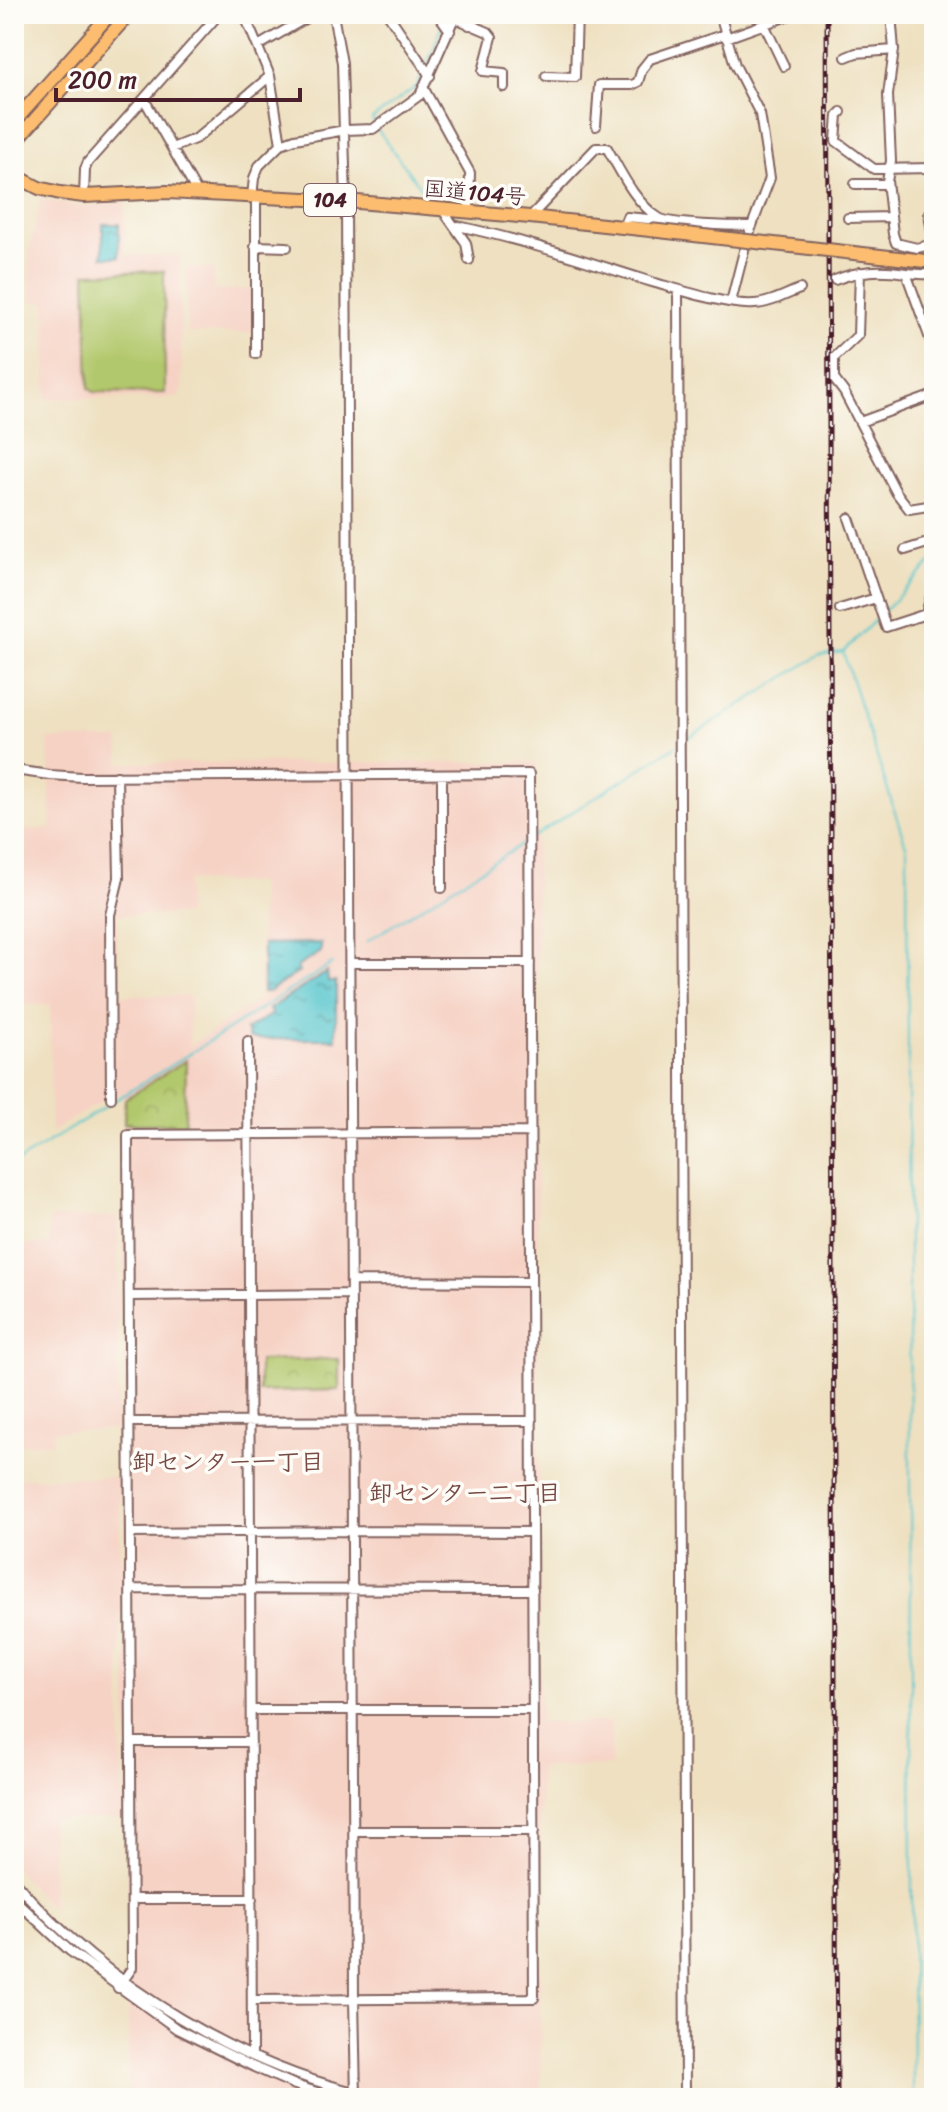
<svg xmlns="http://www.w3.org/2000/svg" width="948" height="2112" font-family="Sriracha,'Klee One',sans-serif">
<defs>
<pattern id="park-crowns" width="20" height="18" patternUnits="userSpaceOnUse" patternTransform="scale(2)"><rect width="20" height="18" fill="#b2c86c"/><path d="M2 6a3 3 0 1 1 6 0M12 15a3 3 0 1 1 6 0" fill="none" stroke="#9bab5e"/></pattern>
<pattern id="water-ripples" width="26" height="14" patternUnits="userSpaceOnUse" patternTransform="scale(2)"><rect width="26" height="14" fill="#58c6cd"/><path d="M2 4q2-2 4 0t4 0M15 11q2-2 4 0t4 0" fill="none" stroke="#4ba0a7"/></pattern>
</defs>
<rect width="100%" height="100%" fill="#fdfcf7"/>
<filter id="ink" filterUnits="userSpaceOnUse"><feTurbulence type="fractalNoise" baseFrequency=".0125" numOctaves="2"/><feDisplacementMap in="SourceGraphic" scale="16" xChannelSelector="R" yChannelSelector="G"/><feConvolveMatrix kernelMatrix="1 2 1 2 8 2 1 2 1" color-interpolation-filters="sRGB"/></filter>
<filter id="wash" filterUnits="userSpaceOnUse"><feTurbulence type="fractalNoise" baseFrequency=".006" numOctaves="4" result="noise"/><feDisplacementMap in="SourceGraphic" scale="32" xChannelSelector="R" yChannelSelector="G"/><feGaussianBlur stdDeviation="1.8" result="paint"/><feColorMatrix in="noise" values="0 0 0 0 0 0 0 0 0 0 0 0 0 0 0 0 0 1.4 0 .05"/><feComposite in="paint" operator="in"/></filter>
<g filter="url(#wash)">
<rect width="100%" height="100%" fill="#eee0c0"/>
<path fill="#f6d2c4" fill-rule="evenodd" d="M 41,199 L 71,205 L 86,206 L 125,201 L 125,255 L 180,256 L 182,388 L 178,398 L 46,399 L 46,302 L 31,302 L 29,253 Z
M 186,268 L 214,268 L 214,290 L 253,289 L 253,333 L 187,333 Z
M 48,739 L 119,739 L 120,763 L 536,762 L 540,1723 L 611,1722 L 611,1766 L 540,1767 L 541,2098 L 423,2098 L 407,2094 L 406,2098 L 128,2098 L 128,2009 L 130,1975 L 128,1965 L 126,1612 L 120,1612 L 122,1819 L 52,1819 L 52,1906 L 49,1906 L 14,1868 L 14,1478 L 120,1477 L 120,1560 L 126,1560 L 123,1097 L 117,1092 L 51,1132 L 50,1005 L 14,1005 L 14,830 L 51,829 ZM 187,881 L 260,883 L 260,999 L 189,1046 L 190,996 L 117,995 L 117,915 L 187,915 Z
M 118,1217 L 118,1430 L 53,1431 L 53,1443 L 14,1444 L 14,1245 L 49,1244 L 49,1218 Z"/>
<path fill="#b2c86c" stroke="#7e744c" stroke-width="2" d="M 164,271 L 165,393 L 94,392 L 89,388 L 86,273 Z"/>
<path fill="url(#park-crowns)" stroke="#7e744c" stroke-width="2" d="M 186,1060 L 185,1124 L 124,1124 L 125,1099 Z
M 339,1359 L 339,1390 L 259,1392 L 259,1361 Z"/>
<path fill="url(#water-ripples)" stroke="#51727c" stroke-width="2" d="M 103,224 L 119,224 L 119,257 L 103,257 Z
M 321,943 L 321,952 L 297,967 L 299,972 L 268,992 L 263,992 L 263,944 Z
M 327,972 L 328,982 L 336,982 L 336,1039 L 250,1039 L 246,1030 L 272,1014 L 269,1009 Z"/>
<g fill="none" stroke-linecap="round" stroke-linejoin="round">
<path stroke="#58c6cd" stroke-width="2" d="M 426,66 L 443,24
M 375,125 L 372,119 L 417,86 L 423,72
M 378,130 L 427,197
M 883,612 L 934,560
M 843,652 L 907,849 L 913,2098
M 685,740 L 818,656 L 843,652 L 879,616
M 533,837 L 676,746
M 366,942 L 527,841
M 14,1164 L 332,964"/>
</g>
</g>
<g filter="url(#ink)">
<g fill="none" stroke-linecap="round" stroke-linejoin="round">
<g stroke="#83635f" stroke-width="12">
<path id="minor" d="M 244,14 L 270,76 L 281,144
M 333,14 L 342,63 L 346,201 L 354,1999 L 356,2098
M 388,14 L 430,76
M 438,14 L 450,31
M 720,14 L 735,65 L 760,114 L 770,178 L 750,231
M 891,14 L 894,50 L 888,95 L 891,161 L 887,181 L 893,234 L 896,243 L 917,248 L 934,244
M 455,18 L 488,32 L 492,37 L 483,71 L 504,73 L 504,87
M 14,23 L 22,14
M 764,24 L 784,66
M 469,25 L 476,14
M 726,38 L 793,14
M 258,46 L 313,14
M 846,57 L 856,53 L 894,50
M 546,76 L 575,77 L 577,14
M 424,89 L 470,173 L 469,212
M 144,99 L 198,194
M 841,112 L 838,115 L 836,141 L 874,169 L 934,168
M 596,126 L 599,85 L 632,85 L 638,82 L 642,69 L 650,59 L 725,34
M 172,148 L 197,138 L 270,76
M 855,184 L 887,184
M 14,190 L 22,180
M 84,196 L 85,169 L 88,162 L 219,14
M 252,197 L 254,178 L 259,166 L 281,144 L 295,139 L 345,130 L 373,129 L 420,95 L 456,14
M 256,197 L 256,354
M 442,209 L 466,243 L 469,260
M 929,214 L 934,244
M 530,217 L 596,148 L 607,148 C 621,172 635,203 659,218 C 670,225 734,226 751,226
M 848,218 L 891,217
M 623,227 L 627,217 L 659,220
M 456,228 L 458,226 C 524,240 588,262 652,282 C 677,289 729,306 754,304 C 769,304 786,294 800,289
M 255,246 L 287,247
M 860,272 L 858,335 L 834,358 L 834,379 L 844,392 L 896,492 L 909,509 L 934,505
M 934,275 L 906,273 L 934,350
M 835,280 C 860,270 879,269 906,273
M 678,290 L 685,2098
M 731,302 L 744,251
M 860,422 L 934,395
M 849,518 L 886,627 L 926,614 L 934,584
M 905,550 L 934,541
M 840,609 L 876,598
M 14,770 L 50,775 L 82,777 L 529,774 L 534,1998 L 253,2000
M 442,775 L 442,888
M 350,963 L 530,963
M 248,1041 L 252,2055
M 111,1098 L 110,915 L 119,878 L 117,776
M 351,1281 L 531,1282
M 129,1296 L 351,1294
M 130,1422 L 532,1421
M 130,1533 L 352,1531 L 532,1532
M 131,1589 L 533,1590
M 251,1710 L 533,1710
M 132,1742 L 251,1742
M 354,1831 L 534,1831
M 14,1881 C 106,1986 243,2070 380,2098
M 14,1899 L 70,1951 L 177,2029 L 254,2067 L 295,2085 L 335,2098
M 132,1899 L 252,1899
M 118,1988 L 132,1968 L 128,1135 L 530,1132"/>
</g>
<g stroke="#83635f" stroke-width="16">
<path id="highway" d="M 14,122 L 110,14
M 14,143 L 129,14
M 14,175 L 39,188 L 60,193 L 84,196 L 167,192 L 346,201 L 530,217 L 650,230"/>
</g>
<use href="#minor" stroke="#fff" stroke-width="8"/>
<use href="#highway" stroke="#fcbd6f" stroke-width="12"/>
<g stroke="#4a1f2b" stroke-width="5">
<path id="rail" d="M 827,14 L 837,2098"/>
</g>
<use href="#rail" stroke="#fdfcf7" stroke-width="2" stroke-dasharray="6" stroke-linecap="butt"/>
<g stroke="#83635f" stroke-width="16" stroke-linecap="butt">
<path id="highway-bridge" d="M 650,230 L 934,262"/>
</g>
<use href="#highway-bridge" stroke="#fcbd6f" stroke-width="12"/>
</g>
</g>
<g text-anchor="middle" stroke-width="7" stroke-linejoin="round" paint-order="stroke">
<rect fill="#fdfcf7" stroke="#806168" stroke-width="2" x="304" y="184" width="52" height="32" rx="6"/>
<g font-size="20" font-weight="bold" fill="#4a1f2b">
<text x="330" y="207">104</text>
</g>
<g font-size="22" fill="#4a1f2b" stroke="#fdfcf7">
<text transform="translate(475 192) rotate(5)" y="8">国道104号</text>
</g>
<g font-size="24" font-weight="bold" fill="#784a45" stroke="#fdfcf7">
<text x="228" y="1470">卸センター一丁目</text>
<text x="465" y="1501">卸センター二丁目</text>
</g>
</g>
<rect width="948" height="2112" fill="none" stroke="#fdfcf7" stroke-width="48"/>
<path d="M56 88v12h244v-12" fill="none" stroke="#4a1f2b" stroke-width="4"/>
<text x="68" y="88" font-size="24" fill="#4a1f2b" stroke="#fdfcf7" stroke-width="6" paint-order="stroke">200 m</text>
</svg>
